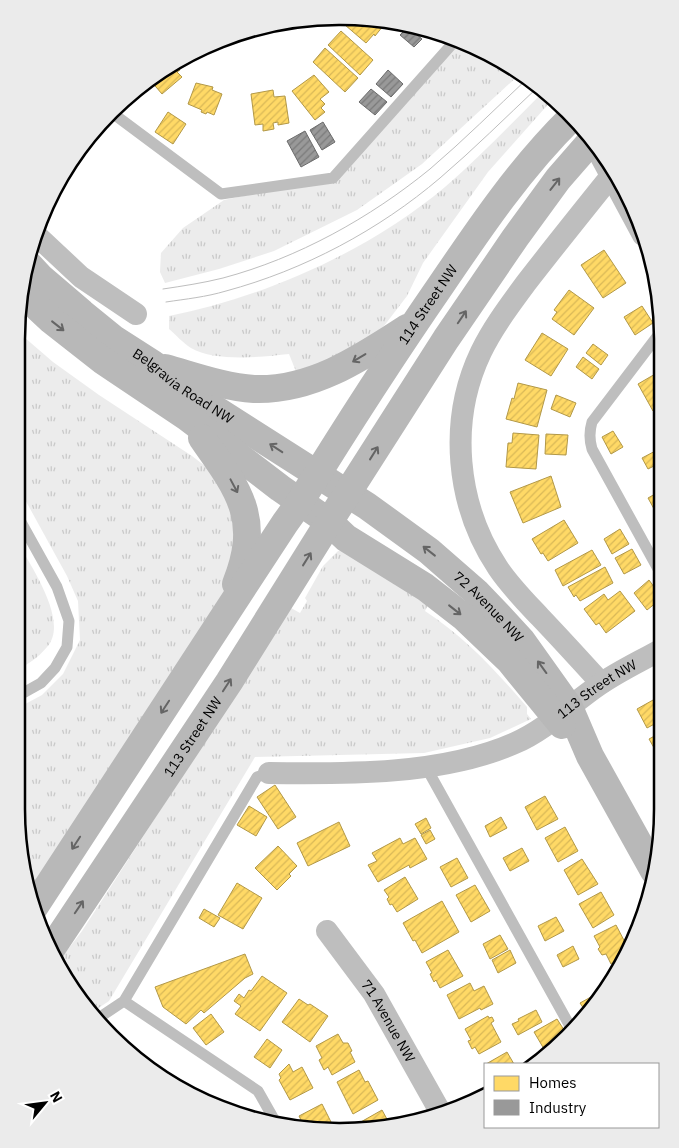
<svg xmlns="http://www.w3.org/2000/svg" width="679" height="1148" font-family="'IBM Plex Sans',sans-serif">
<defs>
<pattern id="grass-tufts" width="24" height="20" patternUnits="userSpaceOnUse" patternTransform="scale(1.25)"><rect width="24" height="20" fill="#ececec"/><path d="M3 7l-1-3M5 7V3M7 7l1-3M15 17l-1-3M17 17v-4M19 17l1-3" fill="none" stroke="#c9c9c9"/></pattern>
<pattern id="homes-hatch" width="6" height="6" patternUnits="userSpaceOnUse" patternTransform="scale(1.25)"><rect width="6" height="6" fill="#ffd966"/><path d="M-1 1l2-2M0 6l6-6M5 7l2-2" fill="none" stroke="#d9b857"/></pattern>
<pattern id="industry-hatch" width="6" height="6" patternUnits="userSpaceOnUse" patternTransform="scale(1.25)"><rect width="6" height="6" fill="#999"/><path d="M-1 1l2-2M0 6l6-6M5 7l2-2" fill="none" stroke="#7a7a7a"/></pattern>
</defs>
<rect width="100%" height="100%" fill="#fff"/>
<path fill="url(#grass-tufts)" d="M 457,45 L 521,73 L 422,164 L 357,210 L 274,251 L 219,269 L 165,283 L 160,272 L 161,253 L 183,228 L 224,200 L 342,175 Z
M 543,92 L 552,100 L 488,172 L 423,263 L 407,296 L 384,326 L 348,355 L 297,374 L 289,354 C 261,357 215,362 191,348 C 183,343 176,335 169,329 L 169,316 C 265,297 369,251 445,187 C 480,157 511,124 543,92 Z
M 17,331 L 53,362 L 99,395 L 192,456 L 209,469 L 223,486 L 239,526 L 232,581 L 30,892 L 16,808 L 16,709 L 42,695 L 63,674 L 80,640 L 78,601 L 67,576 L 17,485 Z
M 17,541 C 30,565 70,622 47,647 C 39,657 28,664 16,671 Z
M 346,550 L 430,601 L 425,611 C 465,637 496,671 527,707 L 527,714 L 531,719 L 490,738 L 424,753 L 255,757 L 109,1001 L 91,1013 L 83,1005 L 59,961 L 82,931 L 291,608 L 300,613 L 307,601 L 305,598 L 323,566 L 338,551 Z"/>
<path fill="url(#homes-hatch)" stroke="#b29847" d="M 348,22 L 384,23 L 382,25 L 383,26 L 375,36 L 374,34 L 366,43 L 345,25 Z
M 341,31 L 373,60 L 360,75 L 328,45 Z
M 325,48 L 358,78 L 345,92 L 313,62 Z
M 175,64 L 180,70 L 177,72 L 182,77 L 162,94 L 150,80 L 160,71 Z
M 314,75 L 329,92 L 320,99 L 325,104 L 321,108 L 325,112 L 315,120 L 292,91 Z
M 196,83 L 213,87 L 212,90 L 222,94 L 214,115 L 207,112 L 206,114 L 201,112 L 202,110 L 188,104 Z
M 273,90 L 274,97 L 285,96 L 289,123 L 278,125 L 278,122 L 273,123 L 274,129 L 263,131 L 263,124 L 255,125 L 251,94 Z
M 168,112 L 186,124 L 173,144 L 155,132 Z
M 604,250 L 626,283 L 603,298 L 581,265 Z
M 569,290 L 594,308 L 574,335 L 552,319 L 557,312 L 554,310 Z
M 642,306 L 653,323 L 635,335 L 624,317 Z
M 542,333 L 568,349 L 551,376 L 525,360 Z
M 593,344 L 608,355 L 601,365 L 586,353 Z
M 583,357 L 599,369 L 592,379 L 576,367 Z
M 662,370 L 662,406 L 653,411 L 638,384 Z
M 518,383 L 547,390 L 537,427 L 506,419 L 512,398 L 514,399 Z
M 556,395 L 576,403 L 570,417 L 551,409 Z
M 613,431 L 623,447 L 611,454 L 602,437 Z
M 513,433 L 539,435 L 536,469 L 506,467 L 508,443 L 512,443 Z
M 546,434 L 568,435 L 566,455 L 545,454 Z
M 661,448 L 662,462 L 648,469 L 642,458 Z
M 551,476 L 561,507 L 523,523 L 510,492 Z
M 662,490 L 662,517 L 659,518 L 648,498 Z
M 564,520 L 578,543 L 548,561 L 543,553 L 541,554 L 532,539 Z
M 620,529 L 629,544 L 612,554 L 604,539 Z
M 632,549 L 641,565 L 624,574 L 615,558 Z
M 592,550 L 601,565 L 563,586 L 555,570 Z
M 605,567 L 613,583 L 580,601 L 576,595 L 574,597 L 568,587 Z
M 649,580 L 662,598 L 647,610 L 634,593 Z
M 620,591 L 635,611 L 606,633 L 599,623 L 596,625 L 584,609 L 604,594 L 608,600 Z
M 662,695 L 662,720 L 647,728 L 637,709 Z
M 662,732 L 662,762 L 649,739 Z
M 275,785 L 296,817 L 278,829 L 257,797 Z
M 545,796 L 558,819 L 537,830 L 525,807 Z
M 249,806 L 267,817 L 256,836 L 237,825 Z
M 501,817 L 507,828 L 490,837 L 485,826 Z
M 426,818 L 431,828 L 421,834 L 415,824 Z
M 339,822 L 350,846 L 308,866 L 297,843 Z
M 565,827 L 578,851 L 558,862 L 545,838 Z
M 430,830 L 435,839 L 426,844 L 421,835 Z
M 400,838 L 403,844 L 415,838 L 427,859 L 410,868 L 409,865 L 378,882 L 368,865 L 377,861 L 372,853 Z
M 278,846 L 297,866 L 289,874 L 291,876 L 277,890 L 255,868 Z
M 522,848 L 529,861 L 510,871 L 503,858 Z
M 457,858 L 468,878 L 451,887 L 440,867 Z
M 582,859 L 598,884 L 578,895 L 564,870 Z
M 405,877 L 418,899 L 397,912 L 392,904 L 390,905 L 387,899 L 389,897 L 384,890 Z
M 237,883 L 262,898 L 243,929 L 218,915 Z
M 475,885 L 490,911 L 471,922 L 456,895 Z
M 601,892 L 614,915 L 593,928 L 579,904 Z
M 442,901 L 459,932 L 422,953 L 415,940 L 413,941 L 403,923 Z
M 204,909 L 220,918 L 214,927 L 199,918 Z
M 556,917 L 564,931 L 545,941 L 538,926 Z
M 616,925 L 628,948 L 626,952 L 617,957 L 618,960 L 611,964 L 606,954 L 602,955 L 598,949 L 600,947 L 594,936 Z
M 500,935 L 508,949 L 490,959 L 483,944 Z
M 573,946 L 579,959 L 563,967 L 557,955 Z
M 448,950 L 463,976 L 440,988 L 436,980 L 434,982 L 430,974 L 432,973 L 426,962 Z
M 510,950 L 516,963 L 498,973 L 492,960 Z
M 245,954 L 253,974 L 245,978 L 204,1013 L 201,1010 L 186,1024 L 163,1007 L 155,987 Z
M 262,976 L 287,993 L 260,1031 L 235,1014 L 241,1006 L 234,1001 L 239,994 L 244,998 L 249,990 L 251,991 Z
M 470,983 L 474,991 L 484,986 L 493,1004 L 481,1010 L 480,1008 L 459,1019 L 447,995 Z
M 600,992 L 602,995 L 586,1012 L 580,1003 Z
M 299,999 L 308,1005 L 310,1004 L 328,1016 L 310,1042 L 282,1022 Z
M 536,1010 L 542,1022 L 518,1035 L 512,1024 L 519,1021 L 518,1019 Z
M 211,1014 L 224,1032 L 206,1045 L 193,1028 Z
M 488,1016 L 489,1018 L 492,1017 L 494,1021 L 491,1023 L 501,1042 L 479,1054 L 475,1047 L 472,1049 L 468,1041 L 471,1040 L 465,1029 Z
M 557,1019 L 566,1033 L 560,1040 L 544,1049 L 534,1032 Z
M 338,1034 L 343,1043 L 348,1043 L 352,1051 L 350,1052 L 355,1062 L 332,1075 L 328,1067 L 324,1070 L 319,1060 L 322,1058 L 316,1046 Z
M 267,1039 L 282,1050 L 270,1068 L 254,1057 Z
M 507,1052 L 514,1064 L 486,1064 Z
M 289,1064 L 293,1072 L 302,1067 L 313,1088 L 290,1100 L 279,1080 L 281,1078 L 279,1074 Z
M 359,1070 L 365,1082 L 368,1081 L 378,1100 L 353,1114 L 337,1082 Z
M 322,1104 L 333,1126 L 327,1130 L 304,1126 L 299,1116 Z
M 382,1110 L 388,1121 L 392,1118 L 395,1123 L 362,1128 L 359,1123 Z"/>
<path fill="url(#industry-hatch)" stroke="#6b6b6b" d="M 408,27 L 422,39 L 414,47 L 400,35 Z
M 388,70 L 403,84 L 391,97 L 376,84 Z
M 371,89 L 387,102 L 375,115 L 359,102 Z
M 323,122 L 335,142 L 322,150 L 310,130 Z
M 305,131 L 319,157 L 301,167 L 287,141 Z"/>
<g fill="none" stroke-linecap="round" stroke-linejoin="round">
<path stroke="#bebebe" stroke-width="11" d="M 115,115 L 221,194 L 333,178 L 453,43
M 662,330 L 592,422 C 589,432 589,439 592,449 L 662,576
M 16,697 L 41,683 L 55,668 L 67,647 L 69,621 L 57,587 L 17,515
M 426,767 L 571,1028
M 124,1001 L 258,1091 L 275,1121
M 97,1019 L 124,1001 L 257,777 L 269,773"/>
<g stroke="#bebebe" stroke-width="22">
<path d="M 592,140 L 643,235"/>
<path d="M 34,233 L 81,277 L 136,314"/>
<path d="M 601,683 C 581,661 561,639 540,617 C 525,601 510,586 498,568 C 456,505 448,421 481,352 C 493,327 510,305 526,283 C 554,247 582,212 611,176"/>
<path id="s1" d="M 269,773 C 347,774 443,775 515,743 C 547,729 571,704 599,685 C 619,671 641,661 662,649"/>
<path id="s2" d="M 327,931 L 374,994 L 442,1115"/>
</g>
<g stroke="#b8b8b8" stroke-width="28">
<path id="s3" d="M 28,264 L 41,278 L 82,313 L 114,339 L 153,364 L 174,383 L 367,506 L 429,551 L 476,592 L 499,616 L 522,641 L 569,707 L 590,756 L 654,871"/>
<path d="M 22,293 L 51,320 L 102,360 L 187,417 L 280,488 L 329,522 L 346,538 L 425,587 L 465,618 L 509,660 L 562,725"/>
<path d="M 165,368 C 194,376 224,387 254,389 C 312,391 361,358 407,328"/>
<path d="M 202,438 C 239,490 262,519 236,584"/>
<path id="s4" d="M 33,909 L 285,523 L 300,502 C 345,429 392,356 441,285 C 481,226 521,167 572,117"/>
<path id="s5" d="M 52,948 L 229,682 L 329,522 L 446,339 L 515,238 L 558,179 L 592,140"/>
</g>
<path stroke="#bebebe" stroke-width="1" d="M 163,289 C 183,286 203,283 223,278 C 298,258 370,218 430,169 C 464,140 495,109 528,78
M 166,302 C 186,299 206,297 226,291 C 304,270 379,230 440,178 C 474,149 505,118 538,87"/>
</g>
<defs><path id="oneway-shaft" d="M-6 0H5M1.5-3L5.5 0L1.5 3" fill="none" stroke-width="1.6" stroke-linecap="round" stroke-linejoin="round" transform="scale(1.25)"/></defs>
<g stroke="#656565">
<use href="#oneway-shaft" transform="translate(555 184) rotate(-52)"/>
<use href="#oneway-shaft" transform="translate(462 317) rotate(-56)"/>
<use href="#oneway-shaft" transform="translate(58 326) rotate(38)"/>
<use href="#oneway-shaft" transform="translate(359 358) rotate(149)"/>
<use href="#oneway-shaft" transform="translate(276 448) rotate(-147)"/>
<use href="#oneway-shaft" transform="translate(374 453) rotate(-58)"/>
<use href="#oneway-shaft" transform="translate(234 486) rotate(62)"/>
<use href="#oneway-shaft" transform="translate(429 551) rotate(-142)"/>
<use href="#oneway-shaft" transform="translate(307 559) rotate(-58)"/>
<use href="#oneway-shaft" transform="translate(455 610) rotate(38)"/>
<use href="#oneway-shaft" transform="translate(542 667) rotate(-126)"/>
<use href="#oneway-shaft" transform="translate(227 685) rotate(-57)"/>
<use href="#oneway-shaft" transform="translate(165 707) rotate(123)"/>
<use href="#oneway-shaft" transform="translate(76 843) rotate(123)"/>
<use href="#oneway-shaft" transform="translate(79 907) rotate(-56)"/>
</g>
<g text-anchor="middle" stroke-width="5" stroke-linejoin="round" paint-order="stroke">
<g font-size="14" fill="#000" stroke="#fff">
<text dy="5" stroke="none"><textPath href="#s4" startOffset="722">114 Street NW</textPath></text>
<text dy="5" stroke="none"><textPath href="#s3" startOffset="198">Belgravia Road NW</textPath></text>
<text dy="5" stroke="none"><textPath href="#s3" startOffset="576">72 Avenue NW</textPath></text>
<text dy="5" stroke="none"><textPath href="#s1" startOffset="348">113 Street NW</textPath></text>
<text dy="5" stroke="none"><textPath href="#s5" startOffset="254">113 Street NW</textPath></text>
<text dy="5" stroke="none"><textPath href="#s2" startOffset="109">71 Avenue NW</textPath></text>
</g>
</g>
<path d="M0 0H679V1148H0ZM339 25H340A314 314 0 0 1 654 339V809A314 314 0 0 1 340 1123H339A314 314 0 0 1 25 809V339A314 314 0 0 1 339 25Z" fill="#ebebeb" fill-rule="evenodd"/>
<path fill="none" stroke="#000" stroke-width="2.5" d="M339 25H340A314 314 0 0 1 654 339V809A314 314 0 0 1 340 1123H339A314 314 0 0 1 25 809V339A314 314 0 0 1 339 25Z"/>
<rect x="484" y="1063" width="175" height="65" fill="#ffffff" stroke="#999999"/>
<rect x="494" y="1076" width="25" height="15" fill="#ffd966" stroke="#999999"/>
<text x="529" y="1088" font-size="15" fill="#000000">Homes</text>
<rect x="494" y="1100" width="25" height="15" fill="#999999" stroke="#999999"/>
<text x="529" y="1113" font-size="15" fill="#000000">Industry</text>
<g transform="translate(45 1103) rotate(61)" stroke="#ffffff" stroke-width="4" paint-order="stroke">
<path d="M0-4L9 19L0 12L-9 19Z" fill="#000000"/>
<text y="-8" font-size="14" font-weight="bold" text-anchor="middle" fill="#000000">N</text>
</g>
</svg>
